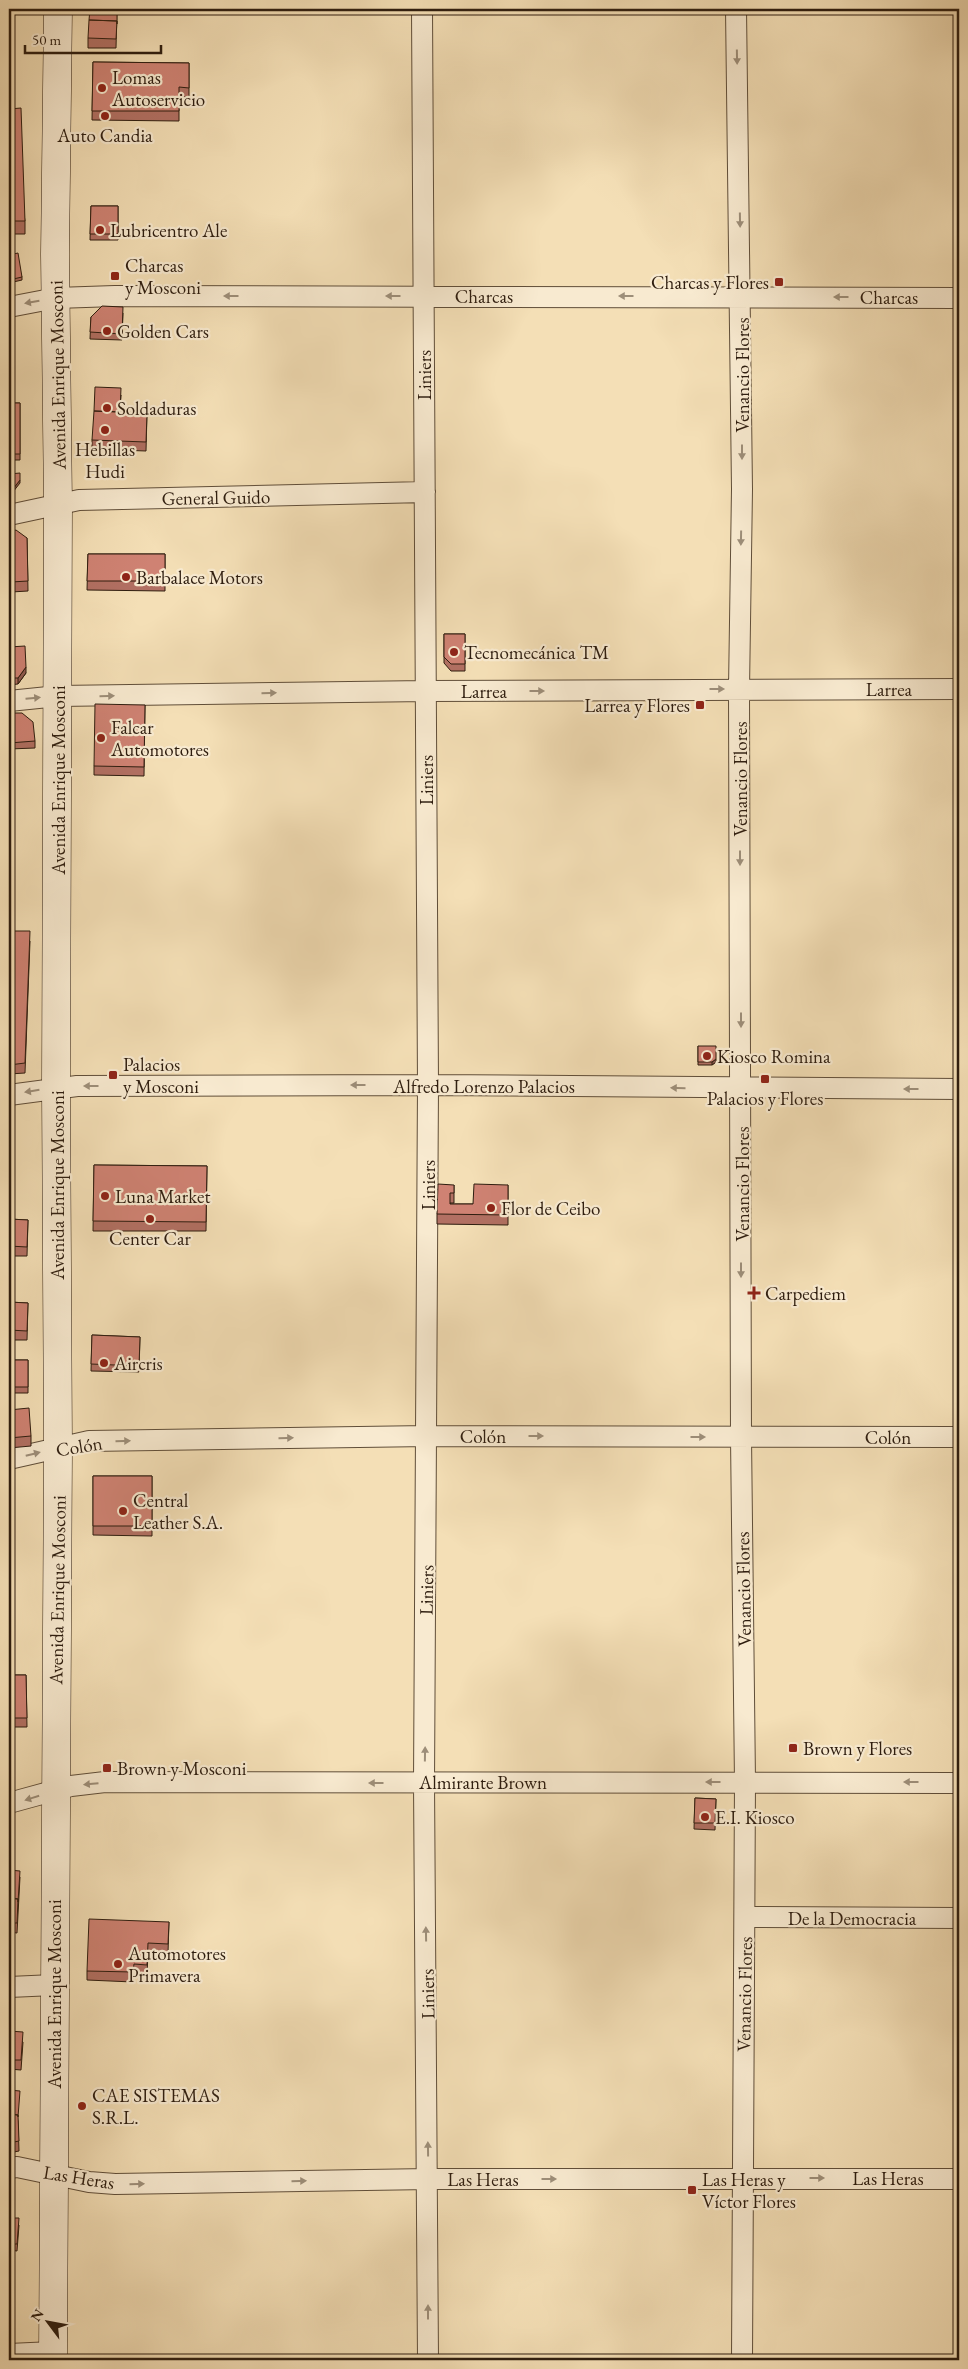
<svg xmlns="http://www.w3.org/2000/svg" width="968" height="2369" font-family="'EB Garamond',serif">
<rect width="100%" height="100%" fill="#f4dfb6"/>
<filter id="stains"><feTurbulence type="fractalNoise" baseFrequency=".004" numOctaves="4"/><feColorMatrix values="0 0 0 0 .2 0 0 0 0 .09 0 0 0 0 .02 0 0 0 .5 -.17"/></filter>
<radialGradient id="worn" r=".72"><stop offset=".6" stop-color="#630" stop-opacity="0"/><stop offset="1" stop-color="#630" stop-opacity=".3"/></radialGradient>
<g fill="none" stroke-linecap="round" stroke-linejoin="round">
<g stroke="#604e39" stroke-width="22">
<path id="minor" d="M 422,9 L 428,1085 L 424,1783 L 428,2360
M 736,9 L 742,489 L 739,689 L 741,1437 L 745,1782 L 742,2360
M 9,307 L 56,298 L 115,296 L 959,298
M 9,515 L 79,500 L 425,492
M 9,701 L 58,696 L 426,691 L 959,689
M 9,1095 L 77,1086 L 428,1085 L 959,1089
M 9,1459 L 89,1441 L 428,1436 L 959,1437
M 9,1803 L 71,1786 L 105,1782 L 959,1783
M 745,1917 L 959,1918
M 9,1987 L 54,1985
M 9,2168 L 17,2167 L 89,2182 L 115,2184 L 429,2179 L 959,2179
M 9,2354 L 53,2352"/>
</g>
<g stroke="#2e1d0f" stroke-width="29">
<path id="secondary" d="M 53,2360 L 58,1448 L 56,1087 L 58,504 L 55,254 L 58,9"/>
</g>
<use href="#minor" stroke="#f8ead0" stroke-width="20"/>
<use href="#secondary" stroke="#f8ead0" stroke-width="28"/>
</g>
<path fill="#b27063" stroke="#2e1d0f" d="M 117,9 L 116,48 L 88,48 L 88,38 Z
M 93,62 L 189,63 L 189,97 L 179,97 L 179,121 L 92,120 Z
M 9,109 L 25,221 L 25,234 L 9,234 Z
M 91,206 L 118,206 L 118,240 L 90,240 Z
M 9,255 L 22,277 L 22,280 L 9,283 Z
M 123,313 L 122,340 L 90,339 L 91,317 Z
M 121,395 L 120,412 L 147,413 L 146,451 L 92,449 L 92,440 Z
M 9,403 L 20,403 L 20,460 L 9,460 Z
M 9,532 L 27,538 L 28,591 L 11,592 L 10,576 L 9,574 Z
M 88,554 L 165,554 L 165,591 L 87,590 Z
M 444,634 L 465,634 L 465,671 L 451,671 L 444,663 Z
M 9,647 L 26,673 L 18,684 L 9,685 Z
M 145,705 L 144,776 L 94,775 L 94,766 Z
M 9,713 L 35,741 L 35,748 L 9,749 Z
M 9,931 L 30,941 L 25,1073 L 9,1074 Z
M 698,1046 L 716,1062 L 712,1065 L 698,1065 Z
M 94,1165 L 207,1166 L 206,1231 L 93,1231 Z
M 454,1185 L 454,1203 L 450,1203 L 450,1204 L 473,1204 L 508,1185 L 508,1225 L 437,1224 L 437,1214 Z
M 9,1219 L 28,1220 L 27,1256 L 9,1256 Z
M 9,1302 L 28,1303 L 27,1340 L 9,1340 Z
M 92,1335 L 140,1337 L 139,1372 L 91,1371 Z
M 9,1360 L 28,1360 L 28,1393 L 9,1393 Z
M 9,1410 L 31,1436 L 31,1446 L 9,1448 Z
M 93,1476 L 152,1476 L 152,1536 L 93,1535 Z
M 9,1675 L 26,1675 L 27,1727 L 9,1727 Z
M 695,1798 L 716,1799 L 715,1830 L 694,1829 Z
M 9,1870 L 20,1877 L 17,1933 L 9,1932 Z
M 169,1922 L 168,1953 L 148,1953 L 147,1975 L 134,1974 L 133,1982 L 87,1980 L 87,1971 Z
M 9,2031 L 23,2042 L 21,2070 L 9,2069 Z
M 9,2090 L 18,2121 L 19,2151 L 9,2153 Z
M 9,2218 L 19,2225 L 17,2251 L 9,2250 Z"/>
<path fill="#915b50" stroke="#2e1d0f" d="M 20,480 L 20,483 L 9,497 L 9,494 Z
M 26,667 L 26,673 L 18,684 L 18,678 Z
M 716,1059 L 716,1062 L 712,1065 L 712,1062 Z"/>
<path fill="#cf8273" stroke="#2e1d0f" d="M 90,9 L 117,9 L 117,24 L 117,21 L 89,20 Z
M 89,20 L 117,21 L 116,39 L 88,38 Z
M 93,62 L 189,63 L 189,88 L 179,87 L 179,111 L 92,111 Z
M 21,108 L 25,221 L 9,221 L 9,109 Z
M 91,206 L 118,206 L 118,234 L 90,234 Z
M 18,253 L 22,277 L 9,280 L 9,255 Z
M 102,306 L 123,307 L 122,334 L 90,332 L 91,317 Z
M 95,387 L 121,388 L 120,412 L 94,411 Z
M 9,403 L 20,403 L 20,454 L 9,454 Z
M 94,411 L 147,413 L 146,442 L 92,440 Z
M 20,473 L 20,480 L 9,494 L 9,474 Z
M 16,530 L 27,538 L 28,581 L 11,582 L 10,566 L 9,565 L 9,532 Z
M 88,554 L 165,554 L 165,581 L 87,581 Z
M 444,634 L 465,634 L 465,664 L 451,664 L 444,657 Z
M 25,646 L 26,667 L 18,678 L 9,678 L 9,647 Z
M 95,704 L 145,705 L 144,767 L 94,766 Z
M 9,713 L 22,713 L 33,722 L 35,741 L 9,743 Z
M 9,931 L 30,931 L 25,1063 L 9,1065 Z
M 698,1046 L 716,1046 L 716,1059 L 712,1062 L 698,1062 Z
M 94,1165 L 207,1166 L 206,1222 L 93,1221 Z
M 438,1184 L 454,1185 L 454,1193 L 450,1193 L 450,1204 L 473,1204 L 474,1184 L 508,1185 L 508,1215 L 437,1214 Z
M 9,1219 L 28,1220 L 27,1247 L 9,1246 Z
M 9,1302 L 28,1303 L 27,1331 L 9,1330 Z
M 92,1335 L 140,1337 L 139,1366 L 91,1364 Z
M 9,1360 L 28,1360 L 28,1387 L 9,1387 Z
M 29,1408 L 31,1436 L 9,1438 L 9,1410 Z
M 93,1476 L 152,1476 L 152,1526 L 93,1526 Z
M 9,1675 L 26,1675 L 27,1718 L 9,1718 Z
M 695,1798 L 716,1799 L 715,1823 L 694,1823 Z
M 9,1870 L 20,1871 L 18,1902 L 18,1899 L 9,1898 Z
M 9,1898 L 18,1899 L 17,1923 L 9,1923 Z
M 89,1919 L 169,1922 L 168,1944 L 148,1943 L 147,1965 L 134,1964 L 133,1972 L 87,1971 Z
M 9,2031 L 23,2032 L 21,2060 L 9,2060 Z
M 9,2090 L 20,2091 L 18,2117 L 18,2115 L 9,2114 Z
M 9,2114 L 18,2115 L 19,2141 L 9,2143 Z
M 9,2218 L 19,2218 L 17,2244 L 9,2244 Z"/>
<defs><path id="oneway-solid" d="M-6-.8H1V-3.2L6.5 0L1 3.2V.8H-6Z" transform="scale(1.25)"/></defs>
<g fill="#9d8e79">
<use href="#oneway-solid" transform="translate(737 57) rotate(89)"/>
<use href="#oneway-solid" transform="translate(740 220) rotate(89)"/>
<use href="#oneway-solid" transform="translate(231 296) rotate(-180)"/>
<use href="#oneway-solid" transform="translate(393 296) rotate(-180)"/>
<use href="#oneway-solid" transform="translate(626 296) rotate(180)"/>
<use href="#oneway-solid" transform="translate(841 297) rotate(-180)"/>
<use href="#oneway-solid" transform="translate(32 302) rotate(170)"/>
<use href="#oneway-solid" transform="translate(742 452) rotate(90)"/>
<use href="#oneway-solid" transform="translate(741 538) rotate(91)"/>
<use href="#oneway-solid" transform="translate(717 689)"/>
<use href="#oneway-solid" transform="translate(537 691)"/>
<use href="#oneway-solid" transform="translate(269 693) rotate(-1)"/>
<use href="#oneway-solid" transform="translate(107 696) rotate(-1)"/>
<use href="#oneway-solid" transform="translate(33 698) rotate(-5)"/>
<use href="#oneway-solid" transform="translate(740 858) rotate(90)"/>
<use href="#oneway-solid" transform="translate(741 1020) rotate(90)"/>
<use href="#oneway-solid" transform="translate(358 1085) rotate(180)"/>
<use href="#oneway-solid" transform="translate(91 1086) rotate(180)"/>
<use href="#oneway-solid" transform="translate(678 1088) rotate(-179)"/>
<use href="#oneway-solid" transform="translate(911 1089) rotate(-180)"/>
<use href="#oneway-solid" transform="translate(32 1091) rotate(171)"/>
<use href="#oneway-solid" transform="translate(741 1270) rotate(90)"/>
<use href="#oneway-solid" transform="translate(536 1436)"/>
<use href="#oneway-solid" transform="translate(698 1437)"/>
<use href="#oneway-solid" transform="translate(286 1438) rotate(-1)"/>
<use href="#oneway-solid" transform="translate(123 1441) rotate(-1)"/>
<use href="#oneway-solid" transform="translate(33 1454) rotate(-14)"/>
<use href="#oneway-solid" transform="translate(425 1754) rotate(-89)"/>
<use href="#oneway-solid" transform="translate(713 1782) rotate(180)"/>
<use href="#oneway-solid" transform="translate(911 1782) rotate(-180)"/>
<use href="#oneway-solid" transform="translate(376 1783) rotate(-180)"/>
<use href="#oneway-solid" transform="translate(91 1784) rotate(175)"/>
<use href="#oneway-solid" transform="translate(32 1798) rotate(163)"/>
<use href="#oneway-solid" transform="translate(426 1934) rotate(-91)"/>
<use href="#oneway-solid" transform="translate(428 2149) rotate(-91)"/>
<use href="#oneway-solid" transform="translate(817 2178)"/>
<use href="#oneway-solid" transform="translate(549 2179)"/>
<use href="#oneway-solid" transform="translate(299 2181) rotate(-1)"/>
<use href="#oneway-solid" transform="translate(137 2184) rotate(-1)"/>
<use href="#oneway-solid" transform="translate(428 2312) rotate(-90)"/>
</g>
<g fill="#8f2418" stroke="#f8ead0" stroke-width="2">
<circle cx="102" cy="88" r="5"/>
<circle cx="105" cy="116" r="5"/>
<circle cx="100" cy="230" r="5"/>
<rect x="110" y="271" width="10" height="10" rx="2.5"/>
<rect x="774" y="277" width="10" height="10" rx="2.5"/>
<circle cx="107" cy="331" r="5"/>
<circle cx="107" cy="408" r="5"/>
<circle cx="105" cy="430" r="5"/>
<circle cx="126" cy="577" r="5"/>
<circle cx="454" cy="652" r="5"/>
<rect x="695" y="700" width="10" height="10" rx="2.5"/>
<circle cx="101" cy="738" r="5"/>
<circle cx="707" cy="1056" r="5"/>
<rect x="108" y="1070" width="10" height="10" rx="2.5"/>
<rect x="760" y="1074" width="10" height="10" rx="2.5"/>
<circle cx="105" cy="1196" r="5"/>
<circle cx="491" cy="1208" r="5"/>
<circle cx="150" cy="1219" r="5"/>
<path d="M751.5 1285.5h5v5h5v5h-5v5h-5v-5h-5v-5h5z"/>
<circle cx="104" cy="1363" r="5"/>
<circle cx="123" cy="1511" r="5"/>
<rect x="788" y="1743" width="10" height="10" rx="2.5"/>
<rect x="102" y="1763" width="10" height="10" rx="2.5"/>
<circle cx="705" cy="1817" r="5"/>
<circle cx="118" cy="1964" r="5"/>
<circle cx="82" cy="2106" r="5"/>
<rect x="687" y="2185" width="10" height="10" rx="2.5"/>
</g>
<g text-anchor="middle" stroke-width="4.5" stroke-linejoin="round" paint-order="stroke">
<g font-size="19" fill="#2e1d0f" stroke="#f8ead0" text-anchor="start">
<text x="112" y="84">Lomas<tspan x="112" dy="22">Autoservicio</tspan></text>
<text x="105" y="142" text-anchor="middle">Auto Candia</text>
<text x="110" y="237">Lubricentro Ale</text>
<text x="125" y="272">Charcas<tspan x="125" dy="22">y Mosconi</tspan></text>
<text x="769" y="289" text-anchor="end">Charcas y Flores</text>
<text x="117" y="338">Golden Cars</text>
<text x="117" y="415">Soldaduras</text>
<text x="105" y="456" text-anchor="middle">Hebillas<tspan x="105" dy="22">Hudi</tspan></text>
<text x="136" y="584">Barbalace Motors</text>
<text x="464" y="659">Tecnomecánica TM</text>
<text x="690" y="712" text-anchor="end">Larrea y Flores</text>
<text x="111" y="734">Falcar<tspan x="111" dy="22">Automotores</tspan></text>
<text x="717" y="1063">Kiosco Romina</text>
<text x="123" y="1071">Palacios<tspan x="123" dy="22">y Mosconi</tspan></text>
<text x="765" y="1105" text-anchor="middle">Palacios y Flores</text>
<text x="115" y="1203">Luna Market</text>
<text x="501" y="1215">Flor de Ceibo</text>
<text x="150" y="1245" text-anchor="middle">Center Car</text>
<text x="765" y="1300">Carpediem</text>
<text x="114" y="1370">Aircris</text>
<text x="133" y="1507">Central<tspan x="133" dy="22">Leather S.A.</tspan></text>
<text x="803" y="1755">Brown y Flores</text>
<text x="117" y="1775">Brown y Mosconi</text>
<text x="715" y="1824">E.I. Kiosco</text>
<text x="128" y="1960">Automotores<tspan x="128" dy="22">Primavera</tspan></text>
<text x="92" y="2102">CAE SISTEMAS<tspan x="92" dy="22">S.R.L.</tspan></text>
<text x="702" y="2186">Las Heras y<tspan x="702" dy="22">Víctor Flores</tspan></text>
</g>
<g font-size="19" fill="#2e1d0f" stroke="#f8ead0">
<text x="484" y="303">Charcas</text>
<text x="889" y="304">Charcas</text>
<text transform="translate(57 375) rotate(-91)" y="7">Avenida Enrique Mosconi</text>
<text transform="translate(424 375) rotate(-90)" y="7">Liniers</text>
<text transform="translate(742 375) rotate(-90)" y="7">Venancio Flores</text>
<text transform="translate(216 497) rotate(-1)" y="7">General Guido</text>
<text x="889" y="696">Larrea</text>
<text x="484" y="698">Larrea</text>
<text transform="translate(740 779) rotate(-90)" y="7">Venancio Flores</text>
<text transform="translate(58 780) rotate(-90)" y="7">Avenida Enrique Mosconi</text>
<text transform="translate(426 780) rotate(-90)" y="7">Liniers</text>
<text x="484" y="1093">Alfredo Lorenzo Palacios</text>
<text transform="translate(742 1184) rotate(-90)" y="7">Venancio Flores</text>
<text transform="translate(57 1185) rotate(-90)" y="7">Avenida Enrique Mosconi</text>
<text transform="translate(428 1185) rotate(-90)" y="7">Liniers</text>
<text x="483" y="1443">Colón</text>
<text x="888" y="1444">Colón</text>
<text transform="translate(79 1446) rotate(-9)" y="7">Colón</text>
<text transform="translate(743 1589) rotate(-91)" y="7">Venancio Flores</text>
<text transform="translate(57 1590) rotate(-89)" y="7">Avenida Enrique Mosconi</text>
<text transform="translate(426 1590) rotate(-89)" y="7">Liniers</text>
<text x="483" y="1789">Almirante Brown</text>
<text x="852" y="1925">De la Democracia</text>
<text transform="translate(54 1994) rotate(-90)" y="7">Avenida Enrique Mosconi</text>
<text transform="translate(427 1994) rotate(-91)" y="7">Liniers</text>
<text transform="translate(744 1994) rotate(-89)" y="7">Venancio Flores</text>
<text transform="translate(79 2177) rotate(9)" y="7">Las Heras</text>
<text x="888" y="2185">Las Heras</text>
<text x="483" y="2186">Las Heras</text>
</g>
</g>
<rect width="968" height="2369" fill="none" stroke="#f4dfb6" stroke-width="30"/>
<rect x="10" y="10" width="948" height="2349" fill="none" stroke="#2e1d0f" stroke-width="2.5"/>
<rect x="15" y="15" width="938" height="2339" fill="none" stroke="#2e1d0f"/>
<g transform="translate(48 2322) rotate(302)" stroke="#f8ead0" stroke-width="4" paint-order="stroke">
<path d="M0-4L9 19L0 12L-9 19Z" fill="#2e1d0f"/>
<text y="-8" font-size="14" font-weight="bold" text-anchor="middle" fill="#2e1d0f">N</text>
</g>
<path d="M25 45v8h136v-8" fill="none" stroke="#2e1d0f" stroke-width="2.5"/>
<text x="32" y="45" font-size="15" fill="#2e1d0f" stroke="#f8ead0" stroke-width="4" paint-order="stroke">50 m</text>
<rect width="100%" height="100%" filter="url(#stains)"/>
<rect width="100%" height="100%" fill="url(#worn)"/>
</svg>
